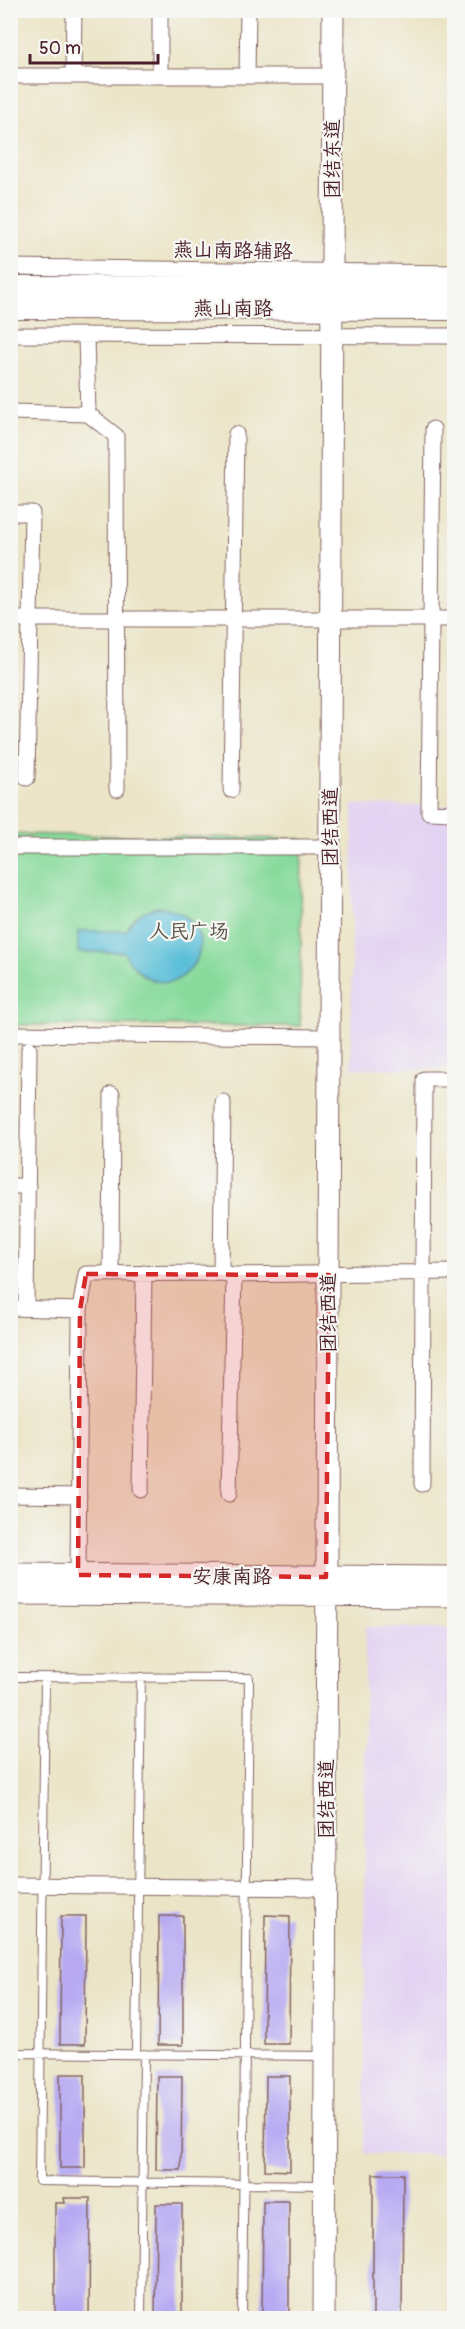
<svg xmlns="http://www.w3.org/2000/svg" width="465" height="2329" font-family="Pangolin,'LXGW WenKai TC',sans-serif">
<rect width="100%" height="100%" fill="#f6f6f2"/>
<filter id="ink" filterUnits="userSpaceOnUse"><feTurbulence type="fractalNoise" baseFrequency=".0167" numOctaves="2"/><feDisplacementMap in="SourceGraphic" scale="12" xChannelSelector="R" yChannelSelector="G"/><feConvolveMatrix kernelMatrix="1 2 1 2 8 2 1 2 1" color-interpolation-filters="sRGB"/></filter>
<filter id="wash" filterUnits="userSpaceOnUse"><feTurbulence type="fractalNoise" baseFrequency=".008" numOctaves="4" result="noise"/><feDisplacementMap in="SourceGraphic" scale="24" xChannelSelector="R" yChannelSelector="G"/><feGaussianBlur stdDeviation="1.35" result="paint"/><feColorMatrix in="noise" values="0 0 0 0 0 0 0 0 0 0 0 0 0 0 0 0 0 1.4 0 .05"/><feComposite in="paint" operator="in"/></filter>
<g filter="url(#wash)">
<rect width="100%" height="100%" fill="#ebe4c6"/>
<path fill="#e3d3f2" d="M 353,805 L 454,806 L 454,1069 L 351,1068 Z
M 365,1627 L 454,1628 L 454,2154 L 364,2154 Z"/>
<path fill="#87da9b" stroke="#687c63" stroke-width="1.5" d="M 11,834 L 302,839 L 300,1026 L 11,1025 Z"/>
<path fill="#5bbfd9" stroke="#526f82" stroke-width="1.5" d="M 158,907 C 190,908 214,939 191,968 C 168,996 137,978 124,952 L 78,952 L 78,931 L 126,931 C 133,917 143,911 158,907 Z"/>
<g id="blocks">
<path fill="#b7aaf3" d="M 265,1915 L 290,1916 L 289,2044 L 264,2044 Z
M 61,1916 L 86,1916 L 85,2044 L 60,2044 Z
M 159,1916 L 183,1916 L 183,2045 L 158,2045 Z
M 60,2074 L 85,2074 L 85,2168 L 60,2168 Z
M 157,2076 L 182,2076 L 181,2170 L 156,2170 Z
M 266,2076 L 290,2076 L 290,2171 L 265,2170 Z
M 373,2174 L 403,2174 L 402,2319 L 373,2319 Z
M 64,2198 L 90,2198 L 89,2319 L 64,2319 L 64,2313 L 55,2313 L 55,2203 L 65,2203 Z
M 263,2201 L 289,2201 L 289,2319 L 262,2319 Z
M 156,2204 L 182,2204 L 182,2319 L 155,2319 Z"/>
</g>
</g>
<g filter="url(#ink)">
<use href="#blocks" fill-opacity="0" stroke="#826461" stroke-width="1.5"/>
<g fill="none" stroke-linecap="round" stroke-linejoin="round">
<g stroke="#826461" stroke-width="10">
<path id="lane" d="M 10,1677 L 249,1678 L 242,2318
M 45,1677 L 39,2181 L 323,2185
M 10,2053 L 324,2056
M 136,2054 L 141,1677
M 141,2318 L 144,2054"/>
</g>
<g stroke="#826461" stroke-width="17">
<path id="street" d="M 10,76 L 333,76
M 73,76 L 74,10
M 160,76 L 160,10
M 247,76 L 248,10
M 10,267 L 454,273
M 10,335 L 454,336
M 86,335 L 88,414 L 116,436 L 117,789
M 10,412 L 88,414
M 433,429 L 429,812 L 454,813
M 10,513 L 32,513 L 27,778
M 10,619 L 454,619
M 231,790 L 236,434
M 10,847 L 330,847
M 10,1034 L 329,1037
M 10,1186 L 28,1186
M 111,1273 L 112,1094
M 221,1273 L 223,1102
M 10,1308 L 80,1310
M 26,1308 L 29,1049
M 422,1484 L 424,1079 L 454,1079
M 141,1490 L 144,1273
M 229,1494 L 234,1275
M 10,1495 L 79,1496
M 78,1575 L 80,1310 L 86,1274 L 221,1273 L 234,1275 L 454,1272
M 10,1885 L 325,1888"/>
</g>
<g stroke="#826461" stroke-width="23">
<path id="secondary" d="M 10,1574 L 454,1577
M 10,1594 L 454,1596
M 324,2318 L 333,10"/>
</g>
<g stroke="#826461" stroke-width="26">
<path id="primary" d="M 10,288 L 454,289
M 10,307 L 454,308"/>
</g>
<use href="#lane" stroke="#fff" stroke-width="8"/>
<use href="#street" stroke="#fff" stroke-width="15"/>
<use href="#secondary" stroke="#fff" stroke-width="21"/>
<use href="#primary" stroke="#fff" stroke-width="24"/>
</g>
</g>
<path fill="#d62828" fill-opacity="0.2" stroke="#d62828" stroke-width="4.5" stroke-dasharray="12 8" stroke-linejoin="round" d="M 86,1274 L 329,1275 L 326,1577 L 78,1575 L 80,1310 Z"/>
<g text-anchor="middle" stroke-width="4.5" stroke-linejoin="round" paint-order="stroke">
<g font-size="20" fill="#4a1f2b" stroke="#f6f6f2">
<text transform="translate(332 159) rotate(-90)" y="7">团结东道</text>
<text transform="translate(233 250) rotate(1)" y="7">燕山南路辅路</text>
<text x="233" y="315">燕山南路</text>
<text transform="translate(330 827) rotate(-90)" y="7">团结西道</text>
<text transform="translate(328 1313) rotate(-90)" y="7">团结西道</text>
<text x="232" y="1583">安康南路</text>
<text transform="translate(326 1799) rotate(-90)" y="7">团结西道</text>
</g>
<g font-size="20" fill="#5c574d" stroke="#f6f6f2">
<text x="189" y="938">人民广场</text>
</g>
</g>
<rect width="465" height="2329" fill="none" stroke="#f6f6f2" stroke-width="36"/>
<path d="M30 54v9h128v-9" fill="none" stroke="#4a1f2b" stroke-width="3"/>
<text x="39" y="54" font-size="18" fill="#4a1f2b" stroke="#f6f6f2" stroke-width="4.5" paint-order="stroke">50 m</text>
</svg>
